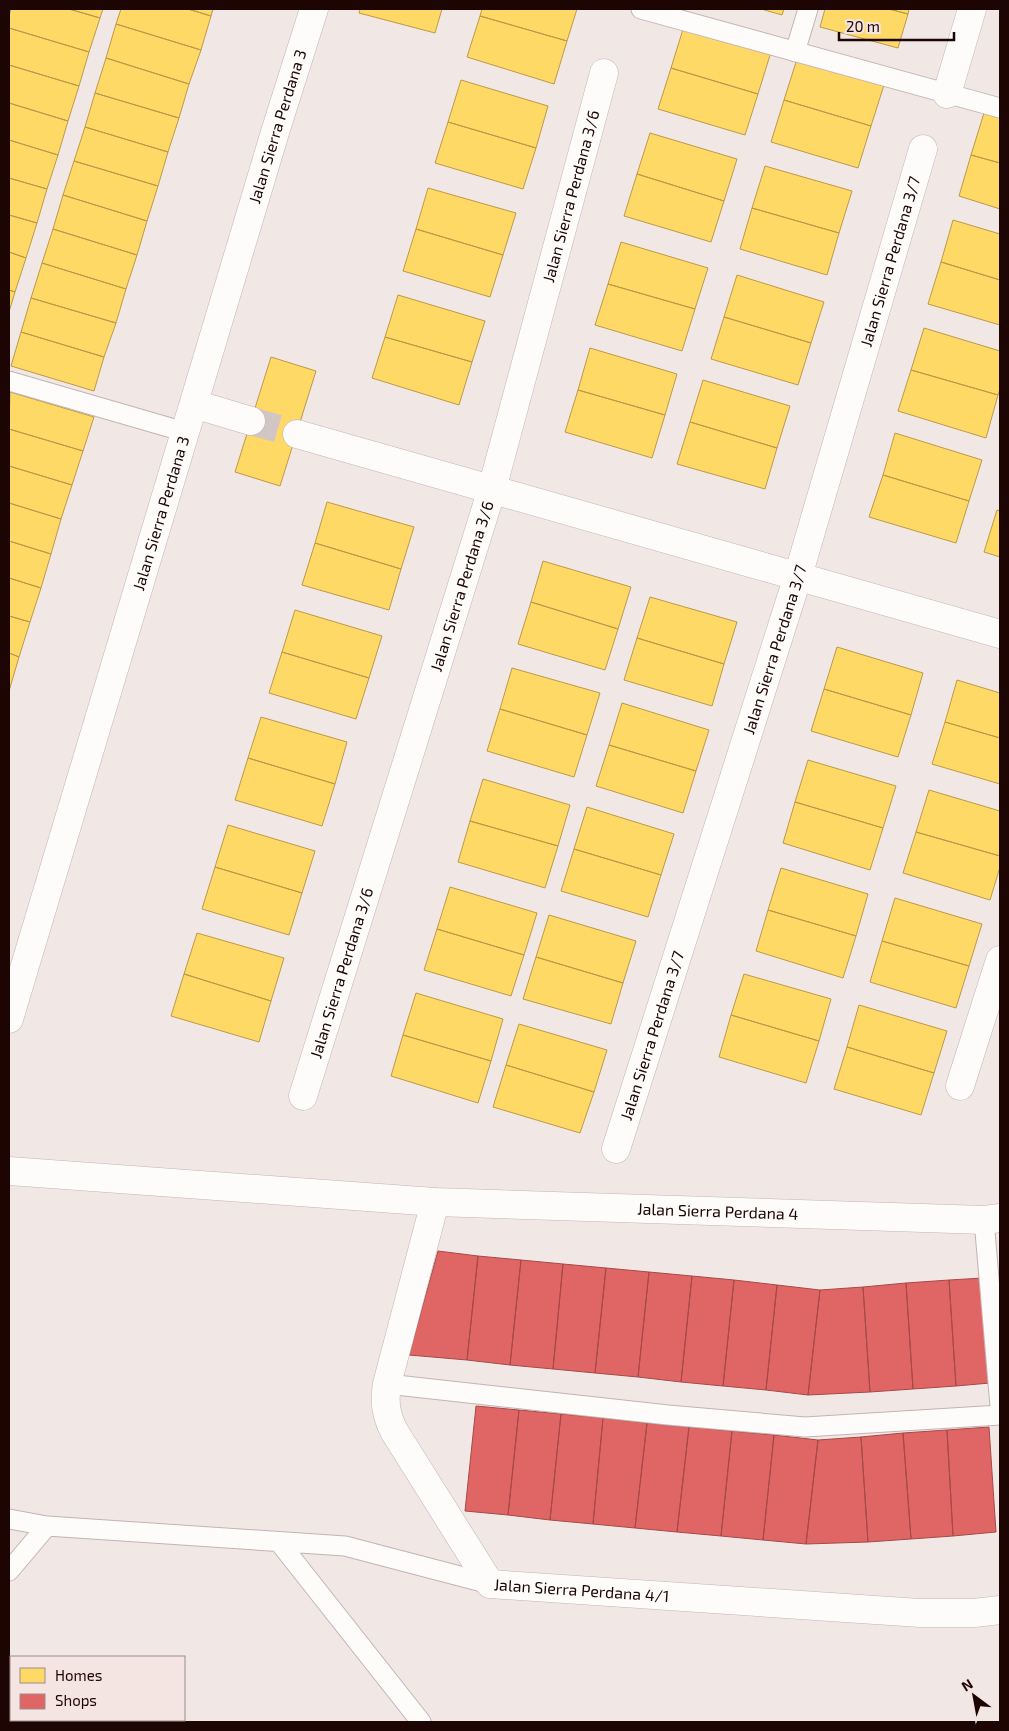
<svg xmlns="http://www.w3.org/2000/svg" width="1009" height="1731" font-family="'Exo 2',sans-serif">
<rect width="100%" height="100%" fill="#f1e8e6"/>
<path fill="#ffd966" stroke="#bb9948" d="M 11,9 L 69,9 L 100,18 L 89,52 L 9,28 L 9,16 Z
M 69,9 L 103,9 L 100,18 Z
M 121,9 L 188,9 L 211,16 L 201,50 L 116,24 Z
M 188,9 L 213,9 L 211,16 Z
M 360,9 L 442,9 L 435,33 L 359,13 Z
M 482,9 L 577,9 L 567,41 L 480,16 Z
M 761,9 L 784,9 L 782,15 Z
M 825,9 L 889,9 L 908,14 L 898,48 L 820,27 Z
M 889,9 L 909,9 L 908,14 Z
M 480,16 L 567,41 L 554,84 L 467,57 Z
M 116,24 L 201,50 L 189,84 L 106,58 Z
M 684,26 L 771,52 L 758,94 L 671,68 Z
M 9,28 L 89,52 L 79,86 L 9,65 Z
M 106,58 L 189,84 L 179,118 L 95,93 Z
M 797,59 L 884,85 L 871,126 L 784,100 Z
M 9,65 L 79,86 L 68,121 L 9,103 Z
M 671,68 L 758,94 L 745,135 L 658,109 Z
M 461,80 L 548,106 L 536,148 L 448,122 Z
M 95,93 L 179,118 L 168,152 L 85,127 Z
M 784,100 L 871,126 L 858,168 L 771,142 Z
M 9,103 L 68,121 L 58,155 L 9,140 Z
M 984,113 L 1000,118 L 1000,163 L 971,155 Z
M 448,122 L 536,148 L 523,189 L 435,163 Z
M 85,127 L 168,152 L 158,186 L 74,161 Z
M 650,133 L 737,159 L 724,201 L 637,174 Z
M 9,140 L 58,155 L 47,189 L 9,178 Z
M 971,155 L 1000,163 L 1000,209 L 959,196 Z
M 74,161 L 158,186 L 147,221 L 63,195 Z
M 765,166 L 852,191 L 839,233 L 752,208 Z
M 637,174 L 724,201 L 711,242 L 624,216 Z
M 9,178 L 47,189 L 37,223 L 9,215 Z
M 428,188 L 516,213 L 503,255 L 416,229 Z
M 63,195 L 147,221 L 137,255 L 53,229 Z
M 752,208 L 839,233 L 827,275 L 740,249 Z
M 9,215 L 37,223 L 26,258 L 9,252 Z
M 953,220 L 1000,234 L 1000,280 L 941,262 Z
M 53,229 L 137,255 L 126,289 L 42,263 Z
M 416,229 L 503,255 L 490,297 L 403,271 Z
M 621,242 L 708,268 L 695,309 L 608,284 Z
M 9,252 L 26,258 L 15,292 L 9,290 Z
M 941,262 L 1000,280 L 1000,325 L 928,304 Z
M 42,263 L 126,289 L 116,323 L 31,298 Z
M 737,275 L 824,302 L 811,343 L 724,317 Z
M 608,284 L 695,309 L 682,351 L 595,325 Z
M 9,290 L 15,292 L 9,312 Z
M 398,295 L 485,321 L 472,362 L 385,337 Z
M 31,298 L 116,323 L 104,357 L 21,332 Z
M 724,317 L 811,343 L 798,385 L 711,359 Z
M 924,328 L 1000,351 L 1000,389 L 998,395 L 911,370 Z
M 21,332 L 104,357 L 94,391 L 11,366 Z
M 385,337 L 472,362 L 459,405 L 372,378 Z
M 590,348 L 677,374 L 665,415 L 578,390 Z
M 271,357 L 316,371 L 280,486 L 235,472 Z
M 911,370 L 998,395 L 986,438 L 898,411 Z
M 703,380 L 790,406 L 777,448 L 690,422 Z
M 578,390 L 665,415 L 652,458 L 565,432 Z
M 10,392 L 94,417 L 83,451 L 9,429 Z
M 690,422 L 777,448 L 765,489 L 677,464 Z
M 9,429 L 83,451 L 72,485 L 9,466 Z
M 895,433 L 982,460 L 969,501 L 883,475 Z
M 9,466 L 72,485 L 61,519 L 9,503 Z
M 883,475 L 969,501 L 956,543 L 869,517 Z
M 327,502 L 414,527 L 401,569 L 315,543 Z
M 9,503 L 61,519 L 51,554 L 9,541 Z
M 997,510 L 1000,511 L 1000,557 L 984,552 Z
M 9,541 L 51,554 L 41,588 L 9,578 Z
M 315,543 L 401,569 L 389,610 L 302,585 Z
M 543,561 L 631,587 L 618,629 L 531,602 Z
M 9,578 L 41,588 L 30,622 L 9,616 Z
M 650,597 L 737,622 L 724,664 L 637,638 Z
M 531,602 L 618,629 L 605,670 L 518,644 Z
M 295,610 L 382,636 L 369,678 L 282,652 Z
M 9,616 L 30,622 L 19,657 L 9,653 Z
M 637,638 L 724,664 L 712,706 L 624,680 Z
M 837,647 L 923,673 L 911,715 L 824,689 Z
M 282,652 L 369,678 L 356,719 L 269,693 Z
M 9,653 L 19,657 L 9,691 Z
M 512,668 L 600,693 L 587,735 L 500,709 Z
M 957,680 L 1000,693 L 1000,738 L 945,722 Z
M 824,689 L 911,715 L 898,757 L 811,731 Z
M 622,703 L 709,730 L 696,771 L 609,745 Z
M 500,709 L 587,735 L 574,777 L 487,751 Z
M 261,717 L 347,742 L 335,784 L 248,758 Z
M 945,722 L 1000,738 L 1000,784 L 932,764 Z
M 609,745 L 696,771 L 683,813 L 596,786 Z
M 248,758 L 335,784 L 322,826 L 235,800 Z
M 808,760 L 896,786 L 883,828 L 795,802 Z
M 483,779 L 570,805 L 558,846 L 470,821 Z
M 929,790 L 1000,811 L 1000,856 L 916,832 Z
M 795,802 L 883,828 L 870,870 L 783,843 Z
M 587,807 L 674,834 L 661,875 L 574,849 Z
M 470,821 L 558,846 L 545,888 L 458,862 Z
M 228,825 L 315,851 L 302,893 L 215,867 Z
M 916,832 L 1000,856 L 1000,867 L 990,900 L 903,873 Z
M 574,849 L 661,875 L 648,917 L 561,891 Z
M 215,867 L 302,893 L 289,935 L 202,909 Z
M 781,868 L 868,894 L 856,936 L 768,910 Z
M 450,887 L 537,913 L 524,955 L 437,929 Z
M 895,898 L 982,924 L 969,966 L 882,941 Z
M 768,910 L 856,936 L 843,978 L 756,951 Z
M 549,915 L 636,941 L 623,983 L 536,957 Z
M 437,929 L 524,955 L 511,996 L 424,970 Z
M 197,933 L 284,958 L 271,1001 L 184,974 Z
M 882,941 L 969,966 L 956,1008 L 870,982 Z
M 536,957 L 623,983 L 611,1024 L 523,999 Z
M 184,974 L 271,1001 L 259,1042 L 171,1016 Z
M 744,974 L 831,999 L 819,1041 L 731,1015 Z
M 416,993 L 503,1019 L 491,1061 L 403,1035 Z
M 859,1005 L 947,1031 L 934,1073 L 847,1047 Z
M 731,1015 L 819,1041 L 806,1083 L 719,1057 Z
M 519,1024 L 607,1050 L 594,1092 L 506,1065 Z
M 403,1035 L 491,1061 L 478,1103 L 391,1076 Z
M 847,1047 L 934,1073 L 921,1115 L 834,1089 Z
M 506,1065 L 594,1092 L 580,1133 L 493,1107 Z"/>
<path fill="#e06666" stroke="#a64948" d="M 438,1251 L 478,1256 L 467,1360 L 409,1355 Z
M 478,1256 L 521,1260 L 510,1365 L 467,1360 Z
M 521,1260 L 563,1264 L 553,1369 L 510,1365 Z
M 563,1264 L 606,1268 L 595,1373 L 553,1369 Z
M 606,1268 L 649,1272 L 638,1377 L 595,1373 Z
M 649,1272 L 692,1276 L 681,1382 L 638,1377 Z
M 692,1276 L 734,1280 L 723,1386 L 681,1382 Z
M 983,1278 L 990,1383 L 956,1386 L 949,1280 Z
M 734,1280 L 777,1285 L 766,1390 L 723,1386 Z
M 949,1280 L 956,1386 L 913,1389 L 906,1283 Z
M 906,1283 L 913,1389 L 870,1392 L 863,1287 Z
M 777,1285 L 820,1290 L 808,1395 L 766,1390 Z
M 863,1287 L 870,1392 L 808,1395 L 820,1290 Z
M 476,1406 L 519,1410 L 508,1515 L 465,1511 Z
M 519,1410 L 561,1414 L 550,1520 L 508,1515 Z
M 561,1414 L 603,1418 L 593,1524 L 550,1520 Z
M 603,1418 L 647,1423 L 635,1528 L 593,1524 Z
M 647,1423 L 689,1427 L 677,1532 L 635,1528 Z
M 689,1427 L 732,1431 L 721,1536 L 677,1532 Z
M 989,1427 L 996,1532 L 953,1536 L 947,1430 Z
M 947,1430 L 953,1536 L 911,1539 L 903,1433 Z
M 732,1431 L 774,1435 L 763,1540 L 721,1536 Z
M 903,1433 L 911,1539 L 868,1542 L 861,1437 Z
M 774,1435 L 818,1440 L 806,1544 L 763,1540 Z
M 861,1437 L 868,1542 L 806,1544 L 818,1440 Z"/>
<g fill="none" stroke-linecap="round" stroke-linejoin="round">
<path stroke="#d1c6c4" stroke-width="28" stroke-dasharray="28 14" stroke-linecap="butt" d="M 251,421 L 297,434"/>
<g stroke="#c4b3b0" stroke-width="21">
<path id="service" d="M 641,9 L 1000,108
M 795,52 L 808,9
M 9,381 L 185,432
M 984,1220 L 1000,1406
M 387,1384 L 668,1415 L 805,1427 L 1000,1415
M 9,1519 L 47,1526 L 345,1546 L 490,1584
M 279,1542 L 421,1722
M 9,1571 L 47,1526"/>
</g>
<g stroke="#c4b3b0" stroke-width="29">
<g id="minor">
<path d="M 947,94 L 972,9"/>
<path d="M 194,404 L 251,421"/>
<path d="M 297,434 L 1000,634"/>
<path id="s1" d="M 9,1019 L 276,129 L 314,9"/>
<path d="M 960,1086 L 1000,960"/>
<path id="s2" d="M 303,1096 L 492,489 L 604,73"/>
<path id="s3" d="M 616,1149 L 798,576 L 923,149"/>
<path id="s4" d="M 9,1171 L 435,1202 L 984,1220 L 1000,1218"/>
<path id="s5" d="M 435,1202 L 387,1384 C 384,1402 386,1415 394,1431 L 490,1584 L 920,1613 L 974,1613 L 1000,1610"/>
</g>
</g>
<use href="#service" stroke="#fdfcfb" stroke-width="19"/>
<use href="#minor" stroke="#fdfcfb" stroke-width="28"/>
</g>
<g text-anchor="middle" stroke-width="5" stroke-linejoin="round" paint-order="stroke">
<g font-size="16" fill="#1d0503" stroke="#f5e5e2">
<text dy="6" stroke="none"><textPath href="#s1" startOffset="932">Jalan Sierra Perdana 3</textPath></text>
<text dy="6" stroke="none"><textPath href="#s2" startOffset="939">Jalan Sierra Perdana 3/6</textPath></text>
<text dy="6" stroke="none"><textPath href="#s3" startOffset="929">Jalan Sierra Perdana 3/7</textPath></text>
<text dy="6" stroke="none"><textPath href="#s1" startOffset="528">Jalan Sierra Perdana 3</textPath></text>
<text dy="6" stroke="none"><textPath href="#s2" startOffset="534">Jalan Sierra Perdana 3/6</textPath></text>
<text dy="6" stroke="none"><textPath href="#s3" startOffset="524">Jalan Sierra Perdana 3/7</textPath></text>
<text dy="6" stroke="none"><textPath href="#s2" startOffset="129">Jalan Sierra Perdana 3/6</textPath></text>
<text dy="6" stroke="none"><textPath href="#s3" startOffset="119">Jalan Sierra Perdana 3/7</textPath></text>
<text dy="6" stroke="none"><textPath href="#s4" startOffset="710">Jalan Sierra Perdana 4</textPath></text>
<text dy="6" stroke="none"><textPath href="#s5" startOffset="509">Jalan Sierra Perdana 4/1</textPath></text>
</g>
</g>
<rect width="1009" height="1731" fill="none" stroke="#1d0503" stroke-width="20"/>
<rect x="10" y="1656" width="175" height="65" fill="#f5e5e2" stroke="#9f8b89"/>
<rect x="20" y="1668" width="25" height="15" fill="#ffd966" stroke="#9f8b89"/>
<text x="55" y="1681" font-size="15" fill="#1d0503">Homes</text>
<rect x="20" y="1694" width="25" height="15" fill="#e06666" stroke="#9f8b89"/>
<text x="55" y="1706" font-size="15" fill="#1d0503">Shops</text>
<g transform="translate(974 1696) rotate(328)" stroke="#f5e5e2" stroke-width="4" paint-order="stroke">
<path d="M0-4L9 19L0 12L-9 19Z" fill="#1d0503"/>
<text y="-8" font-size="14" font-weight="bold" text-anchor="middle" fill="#1d0503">N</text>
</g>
<path d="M839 32v8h115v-8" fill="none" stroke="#1d0503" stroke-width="2.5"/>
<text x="846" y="32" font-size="15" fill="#1d0503" stroke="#f5e5e2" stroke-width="4" paint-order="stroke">20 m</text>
</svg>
